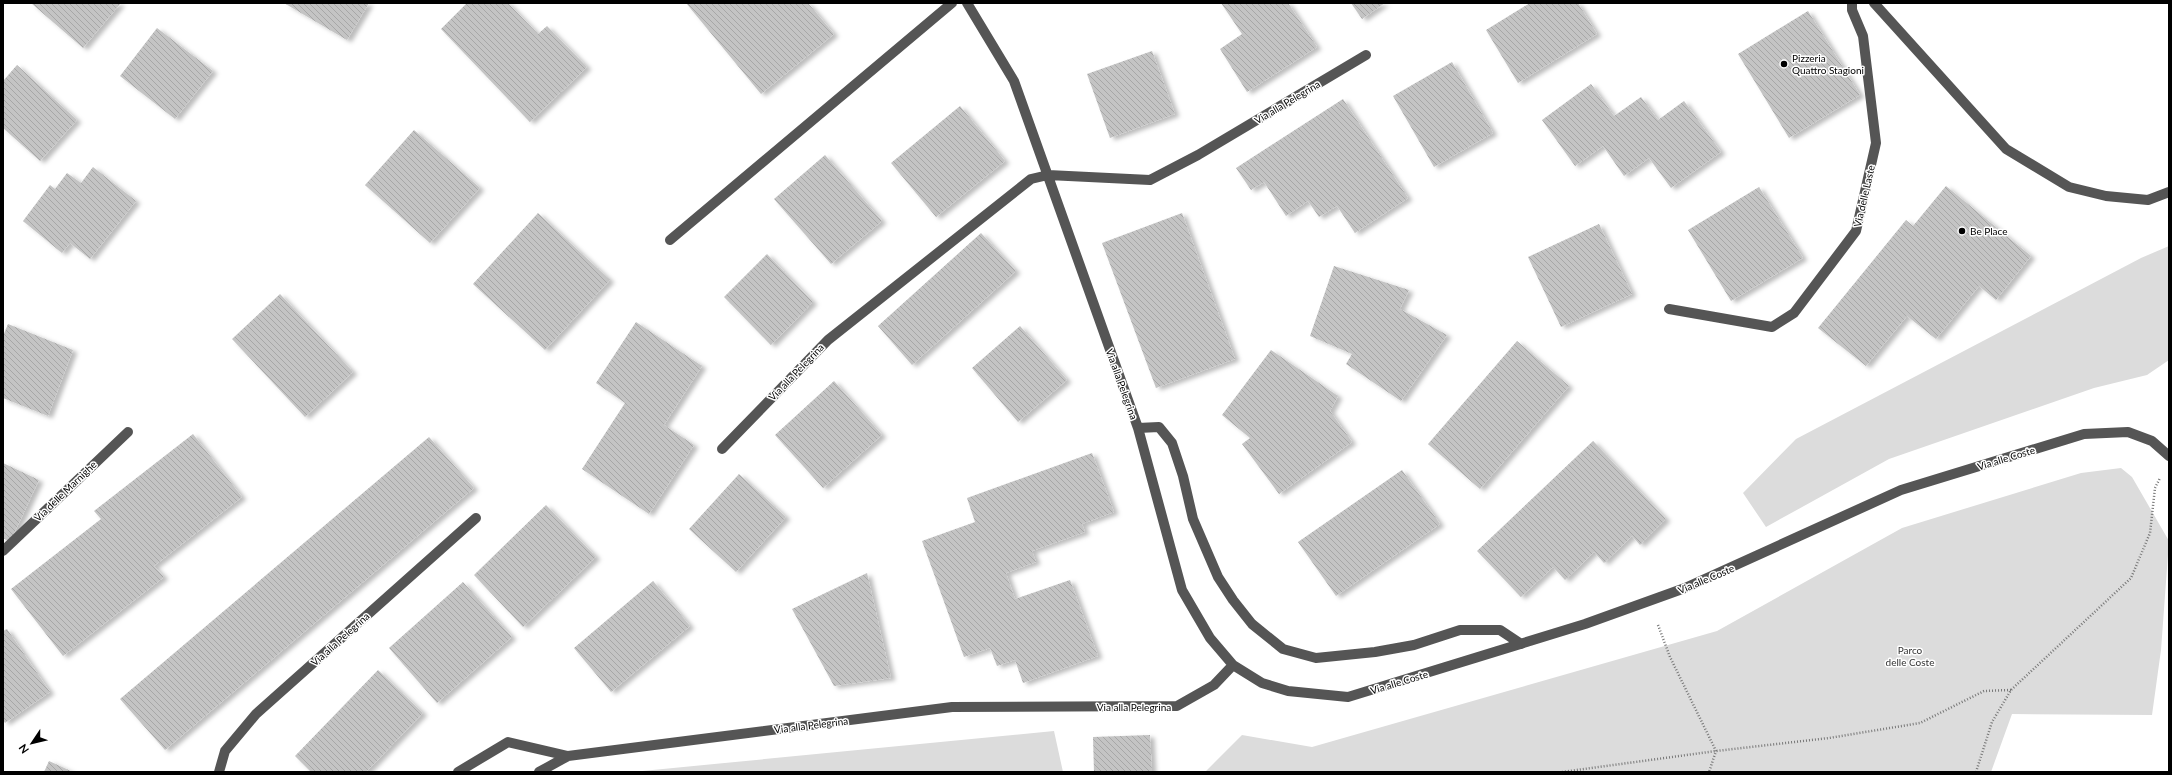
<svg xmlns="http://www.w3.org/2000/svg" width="2172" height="775" font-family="Lato,sans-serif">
<defs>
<pattern id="building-back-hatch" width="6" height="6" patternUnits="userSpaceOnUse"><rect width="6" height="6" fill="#c4c4c4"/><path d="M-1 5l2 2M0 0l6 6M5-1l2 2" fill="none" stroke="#a7a7a7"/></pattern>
<filter id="shadow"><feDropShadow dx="4.5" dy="2.5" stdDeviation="2" flood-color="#0004"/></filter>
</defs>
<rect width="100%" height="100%" fill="#fff"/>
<path fill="#dcdcdc" d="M 2169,246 L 2169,360 L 2147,375 L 2094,388 L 1889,459 L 1766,527 L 1743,493 L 1796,439 L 2141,258 Z
M 2121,468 L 2132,477 L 2169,541 L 2161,650 L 2152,715 L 2012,714 L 1991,772 L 1205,772 L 1242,735 L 1312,747 L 1717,631 L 1902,528 L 2081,473 Z
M 1054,731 L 1063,772 L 632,772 Z"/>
<path fill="url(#building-back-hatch)" filter="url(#shadow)" d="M 31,3 L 121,3 L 83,48 Z
M 284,3 L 369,3 L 347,40 Z
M 467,3 L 508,3 L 538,34 L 547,26 L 587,67 L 530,122 L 441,29 Z
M 686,3 L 808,3 L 834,34 L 761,94 Z
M 1221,3 L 1288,3 L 1317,47 L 1247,92 L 1220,49 L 1242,34 Z
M 1351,3 L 1385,3 L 1362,19 Z
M 1530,3 L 1578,3 L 1597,34 L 1518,83 L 1486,30 Z
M 1808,11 L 1860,95 L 1789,138 L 1738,54 Z
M 157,28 L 213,71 L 175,119 L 120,76 Z
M 1152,51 L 1175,114 L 1110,138 L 1087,74 Z
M 1452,62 L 1493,133 L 1434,167 L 1393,96 Z
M 17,65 L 77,120 L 40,161 L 3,128 L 3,81 Z
M 1591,84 L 1614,116 L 1641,97 L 1658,120 L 1684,101 L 1721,152 L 1671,188 L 1649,158 L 1624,176 L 1603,146 L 1575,166 L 1542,120 Z
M 1343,99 L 1408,198 L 1355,233 L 1337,206 L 1319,217 L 1308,201 L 1286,216 L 1264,182 L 1251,190 L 1236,168 Z
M 960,106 L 1005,161 L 936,217 L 891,163 Z
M 414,130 L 480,188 L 430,243 L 365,185 Z
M 825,155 L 882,221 L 831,264 L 774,199 Z
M 93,167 L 136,201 L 90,259 L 70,243 L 62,253 L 23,221 L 50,185 L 55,189 L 67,173 L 81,183 Z
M 1946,186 L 2031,256 L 1996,300 L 1979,286 L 1936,339 L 1907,316 L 1866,366 L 1818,328 L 1906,220 L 1913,226 Z
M 1759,187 L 1803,258 L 1731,301 L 1688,230 Z
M 538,213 L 610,280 L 545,350 L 473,284 Z
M 1182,213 L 1235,359 L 1156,388 L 1102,243 Z
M 1599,224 L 1632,294 L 1561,327 L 1528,257 Z
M 981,233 L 1016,271 L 912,365 L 878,326 Z
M 767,254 L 813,302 L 771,345 L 724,297 Z
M 1334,266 L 1409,290 L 1400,309 L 1447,335 L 1401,401 L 1346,364 L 1352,354 L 1310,336 Z
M 280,294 L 353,372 L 305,417 L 232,339 Z
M 636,322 L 702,366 L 664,425 L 694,445 L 649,514 L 582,469 L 625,403 L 596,383 Z
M 8,324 L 73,350 L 48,416 L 3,398 L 3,336 Z
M 1020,326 L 1067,380 L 1018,422 L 972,368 Z
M 1517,341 L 1569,386 L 1480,489 L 1428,444 Z
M 1271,350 L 1338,396 L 1330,411 L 1352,442 L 1279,494 L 1242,444 L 1250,438 L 1222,415 Z
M 834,381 L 882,435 L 823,488 L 775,435 Z
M 193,434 L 242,497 L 154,566 L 164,577 L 63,656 L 11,589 L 101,519 L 94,511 Z
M 429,437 L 474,488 L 165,750 L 120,699 Z
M 1593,441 L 1666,519 L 1640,545 L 1632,536 L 1604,563 L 1594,552 L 1565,580 L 1553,567 L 1521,597 L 1477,551 Z
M 1092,453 L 1114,512 L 1082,524 L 1085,532 L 1032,551 L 1036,562 L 1006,573 L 1015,599 L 1070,580 L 1098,656 L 1023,683 L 1015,660 L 997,666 L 990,648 L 964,657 L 922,541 L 975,522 L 967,498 Z
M 3,463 L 39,480 L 10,542 L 3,538 Z
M 1402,470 L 1440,524 L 1336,596 L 1298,542 Z
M 739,474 L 786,517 L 736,572 L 689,529 Z
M 546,505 L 596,557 L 523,627 L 474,575 Z
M 867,573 L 891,678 L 834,686 L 792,609 Z
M 653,581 L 690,626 L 611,692 L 574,648 Z
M 463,582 L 512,637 L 437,703 L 389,648 Z
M 7,629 L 50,692 L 5,723 L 3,720 L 3,631 Z
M 378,670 L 423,713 L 366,772 L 311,772 L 295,756 Z
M 1150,735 L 1152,772 L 1094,772 L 1093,737 Z
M 49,761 L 73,772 L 44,772 Z"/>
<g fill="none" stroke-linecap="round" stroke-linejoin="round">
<path stroke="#777" stroke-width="2.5" stroke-dasharray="1 2" stroke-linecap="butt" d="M 1658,625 L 1670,657 L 1716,751 L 1709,772
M 1562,772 L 1716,751 L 1829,738 L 1920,723 L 1984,691 L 2011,690
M 1976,772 L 1992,722 L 2011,690 L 2131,578 L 2150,533 L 2155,488 L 2160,478"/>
<path stroke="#555" stroke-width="10" d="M 967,3 L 1014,81 L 1138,428 L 1182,590 L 1210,638 L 1233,665 L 1262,683 L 1288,691 L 1348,697 L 1585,624 L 1685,588 L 1901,490 L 2084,434 L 2128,432 L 2152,441 L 2169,456
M 1874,3 L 2006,149 L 2069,187 L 2106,196 L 2148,200 L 2169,192
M 670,240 L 952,3
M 1669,309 L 1772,327 L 1794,313 L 1856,231 L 1876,143 L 1863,36 L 1852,10 L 1852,3
M 1138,428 L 1159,427 L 1172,443 L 1183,476 L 1193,519 L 1218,577 L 1233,600 L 1252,624 L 1283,649 L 1316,658 L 1375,652 L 1414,645 L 1460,630 L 1500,630 L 1521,644
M 722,449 L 828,340 L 1031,179 L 1048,175 L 1150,180 L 1198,155 L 1366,55
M 3,551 L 128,432
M 219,772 L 225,751 L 256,714 L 476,518
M 458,772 L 508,742 L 568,756 L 952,707 L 1177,706 L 1214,685 L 1233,665
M 539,772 L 568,756"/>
</g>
<g fill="#000" stroke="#fff" stroke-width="1.5">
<circle cx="1784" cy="64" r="4"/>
<circle cx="1962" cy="231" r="4"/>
</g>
<g text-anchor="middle" stroke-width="3" stroke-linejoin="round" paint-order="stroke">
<g font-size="10" fill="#000" stroke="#fff" text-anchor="start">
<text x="1792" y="62">Pizzeria<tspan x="1792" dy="12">Quattro Stagioni</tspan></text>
<text x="1970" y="235">Be Place</text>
</g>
<g font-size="10" fill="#000" stroke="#fff">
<text transform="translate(1287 102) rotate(-31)" y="4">Via alla Pelegrina</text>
<text transform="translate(1864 196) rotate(-77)" y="4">Via delle Laste</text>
<text transform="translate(796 372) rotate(-46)" y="4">Via alla Pelegrina</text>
<text transform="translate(1122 384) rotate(70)" y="4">Via alla Pelegrina</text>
<text transform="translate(2006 458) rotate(-17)" y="4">Via alle Coste</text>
<text transform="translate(65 491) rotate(-44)" y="4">Via delle Marnighe</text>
<text transform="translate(1706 579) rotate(-23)" y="4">Via alle Coste</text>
<text transform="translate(340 639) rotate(-42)" y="4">Via alla Pelegrina</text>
<text transform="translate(1399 682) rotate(-17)" y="4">Via alle Coste</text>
<text x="1134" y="711">Via alla Pelegrina</text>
<text transform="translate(811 725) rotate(-7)" y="4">Via alla Pelegrina</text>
</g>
<g font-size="10" fill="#333" stroke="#fff">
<text x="1910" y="654">Parco<tspan x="1910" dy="12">delle Coste</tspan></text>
</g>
</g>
<rect width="2172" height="775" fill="none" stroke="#000000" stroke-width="8"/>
<g transform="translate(32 743) rotate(235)" stroke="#ffffff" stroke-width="3" paint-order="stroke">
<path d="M0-3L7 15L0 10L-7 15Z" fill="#000000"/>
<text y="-6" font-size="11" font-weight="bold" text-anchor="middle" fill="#000000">N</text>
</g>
</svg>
